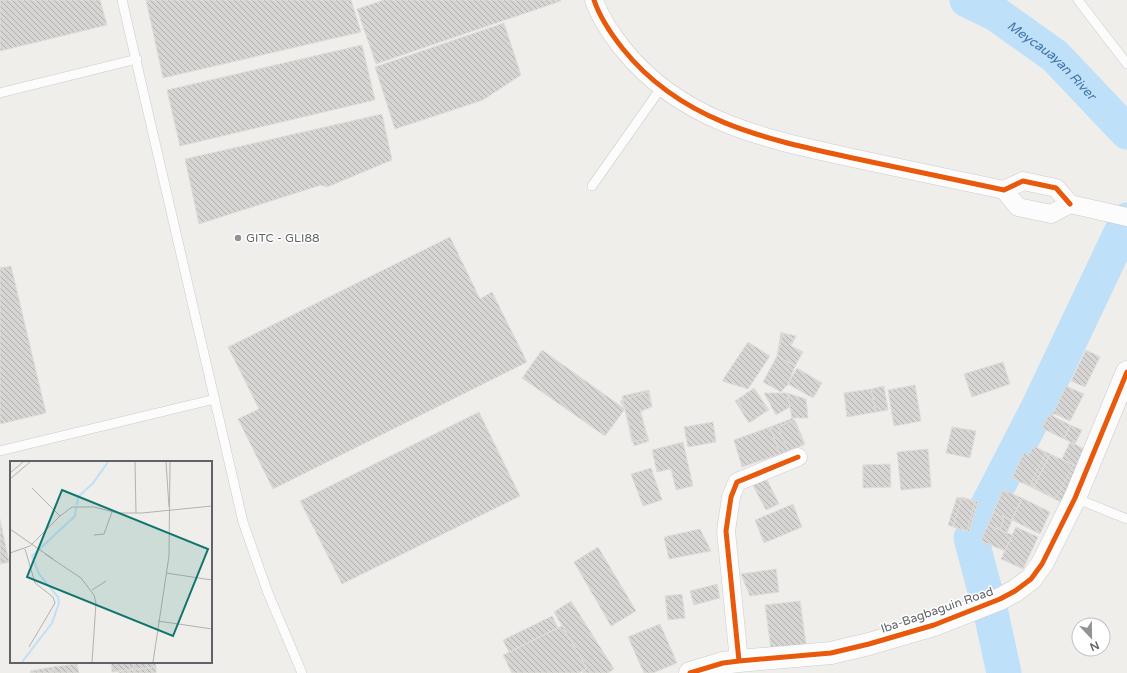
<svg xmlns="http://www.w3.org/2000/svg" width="1127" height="673" font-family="'Varela Round',sans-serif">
<defs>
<pattern id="building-back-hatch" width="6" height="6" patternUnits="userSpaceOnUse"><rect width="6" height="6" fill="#d6d5d3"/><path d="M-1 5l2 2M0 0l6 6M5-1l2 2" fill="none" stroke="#b1b0af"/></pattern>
</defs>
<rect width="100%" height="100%" fill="#efeeea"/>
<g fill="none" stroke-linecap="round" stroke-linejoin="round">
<g stroke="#bfe0f9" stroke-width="35">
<path id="s1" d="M 967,0 L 996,14 L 1055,56 L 1127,132"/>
<path d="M 987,598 L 971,538 L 1038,408 L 1127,220"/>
<path d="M 991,613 L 1004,673"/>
</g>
</g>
<path fill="url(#building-back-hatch)" stroke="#deddd9" d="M 0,0 L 100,0 L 107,25 L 0,51 Z
M 146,0 L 351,0 L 361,32 L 163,78 Z
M 384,0 L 561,0 L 561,1 L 376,64 L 357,9 Z
M 504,23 L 521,75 L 483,100 L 395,129 L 375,67 Z
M 362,45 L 375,100 L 180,146 L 167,90 Z
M 382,114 L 392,160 L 327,187 L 321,185 L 199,224 L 185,159 Z
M 450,237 L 480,299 L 492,292 L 527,362 L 273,489 L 238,419 L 259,409 L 228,347 Z
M 11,266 L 46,413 L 0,424 L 0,268 Z
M 781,332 L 793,339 L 790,345 L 803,352 L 795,366 L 777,356 Z
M 783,333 L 796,336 L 791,346 L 802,353 L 795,366 L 777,356 Z
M 748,342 L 770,356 L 748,389 L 722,381 Z
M 542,350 L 625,409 L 605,436 L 522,378 Z
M 1086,350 L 1100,357 L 1085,387 L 1071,381 Z
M 777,356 L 795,366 L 788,384 L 781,392 L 763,382 Z
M 1003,362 L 1010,384 L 972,397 L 964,374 Z
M 797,368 L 822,383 L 813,398 L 788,384 Z
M 915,385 L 921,421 L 894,426 L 888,390 Z
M 884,386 L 888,410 L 876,412 L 871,389 Z
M 1066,386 L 1084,394 L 1070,421 L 1053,413 Z
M 754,388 L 768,410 L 749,423 L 735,401 Z
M 754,388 L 769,410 L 752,421 L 737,400 Z
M 871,389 L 876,412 L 847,417 L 844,393 Z
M 649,390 L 652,406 L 641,412 L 647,439 L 632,442 L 622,396 Z
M 648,392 L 652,407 L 640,411 L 649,441 L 634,446 L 625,409 L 620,401 Z
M 764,393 L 787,393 L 790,407 L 776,415 Z
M 787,393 L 806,399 L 808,418 L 792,418 Z
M 479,412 L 520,496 L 342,584 L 300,501 Z
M 1049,414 L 1070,425 L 1064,439 L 1042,428 Z
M 793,418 L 804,445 L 780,454 L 770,427 Z
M 795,420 L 805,444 L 788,451 L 778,427 Z
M 713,422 L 716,442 L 688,447 L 684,427 Z
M 1070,425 L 1082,430 L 1075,444 L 1064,439 Z
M 770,427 L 780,454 L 742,467 L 734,440 Z
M 952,427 L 976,431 L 970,458 L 946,453 Z
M 683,442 L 693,486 L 676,490 L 671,469 L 657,472 L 652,450 Z
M 1070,442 L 1089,451 L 1080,468 L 1062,459 Z
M 1033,446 L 1050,454 L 1033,488 L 1012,478 L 1024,453 L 1029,456 Z
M 928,449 L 931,487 L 901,490 L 897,452 Z
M 1046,452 L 1073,465 L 1056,498 L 1030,485 Z
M 1050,454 L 1080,468 L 1063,503 L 1033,488 Z
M 890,464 L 891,487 L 863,488 L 863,465 Z
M 651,468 L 662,500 L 643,506 L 631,474 Z
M 765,476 L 779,504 L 766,510 L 751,482 Z
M 1003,490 L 1022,498 L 1012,520 L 993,513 Z
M 957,497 L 975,502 L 967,531 L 948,525 Z
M 962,497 L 978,502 L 969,532 L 953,527 Z
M 1022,498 L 1050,512 L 1040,534 L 1012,520 Z
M 793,504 L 802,527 L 764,543 L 755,520 Z
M 993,513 L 1004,517 L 1000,530 L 988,525 Z
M 1004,517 L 1012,520 L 1007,533 L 1000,530 Z
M 0,519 L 9,562 L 0,564 Z
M 988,525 L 1012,535 L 1005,551 L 981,541 Z
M 1016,527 L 1038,537 L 1023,569 L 1001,559 Z
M 700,529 L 711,551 L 669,559 L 664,537 Z
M 598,547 L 636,611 L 611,626 L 574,562 Z
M 776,569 L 779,592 L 750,596 L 741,574 Z
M 717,584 L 720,598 L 694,605 L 690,591 Z
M 682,594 L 685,618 L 668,620 L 665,596 Z
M 571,601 L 614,669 L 608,673 L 583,673 L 582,672 L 587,668 L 554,612 Z
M 800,601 L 806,644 L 771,649 L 765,605 Z
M 552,616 L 558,628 L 509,652 L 503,640 Z
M 660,624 L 677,663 L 653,673 L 644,673 L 628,637 Z
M 562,626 L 587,668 L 579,673 L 512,673 L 503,655 Z
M 111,662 L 133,662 L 134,670 L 112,672 Z
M 133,662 L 155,662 L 156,667 L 134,670 Z
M 77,664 L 79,673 L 53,673 L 52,667 Z
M 52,667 L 53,673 L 31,673 L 30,671 Z
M 156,667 L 156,673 L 119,673 L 118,671 Z"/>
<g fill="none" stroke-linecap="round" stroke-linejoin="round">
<g stroke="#cbcccc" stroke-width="10">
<path id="service" d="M 122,0 L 243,522 L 268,593 L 302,673
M 1078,0 L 1127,64
M 0,93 L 137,59
M 592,186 L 661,88
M 0,451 L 215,399
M 1075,498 L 1127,519"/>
</g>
<g stroke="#cbcccc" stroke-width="19">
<path id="minor" d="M 594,0 C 600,18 611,34 623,49 C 684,125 772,140 862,160 C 909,170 957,180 1004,190 L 1023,181 L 1056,188 L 1070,204
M 1004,190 L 1018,207 L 1051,214 L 1070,204 L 1127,217
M 739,661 L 726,531 L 731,497 L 737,482 L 798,457"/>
</g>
<g stroke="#cbcccc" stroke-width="23">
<path id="tertiary" d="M 690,673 L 723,663 L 739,661 L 831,653 L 869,644 L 934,625 L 1000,599 L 1015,591 L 1031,579 L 1042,564 L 1075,498 L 1127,372"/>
</g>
<use href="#service" stroke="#fdfcfc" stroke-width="9"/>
<use href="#minor" stroke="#fdfcfc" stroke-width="18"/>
<use href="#tertiary" stroke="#fdfcfc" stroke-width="22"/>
<g stroke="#fff" stroke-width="8">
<path id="cycleway" d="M 594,0 C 600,18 611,34 623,49 C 684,125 772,140 862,160 C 909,170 957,180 1004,190 L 1023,181 L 1056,188 L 1070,204
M 739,661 L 726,531 L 731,497 L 737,482 L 798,457
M 690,673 L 723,663 L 739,661 L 831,653 L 869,644 L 934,625 L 1000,599 L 1015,591 L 1031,579 L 1042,564 L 1075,498 L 1127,372"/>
</g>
<use href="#cycleway" stroke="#e8590c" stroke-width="5"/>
</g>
<circle fill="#919496" stroke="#fff" stroke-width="1.5" cx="238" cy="238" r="4"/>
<g text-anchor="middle" stroke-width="3" stroke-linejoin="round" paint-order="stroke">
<g font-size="12" fill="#5f6368" stroke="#fff" text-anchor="start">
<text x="246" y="242">GITC - GLI88</text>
</g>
<g font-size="12" fill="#5f6368" stroke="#fff">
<text transform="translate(937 610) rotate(-19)" y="4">Iba-Bagbaguin Road</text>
</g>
<g font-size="13" font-style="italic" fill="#4174aa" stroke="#fff">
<text dy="5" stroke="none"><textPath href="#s1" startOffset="105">Meycauayan River</textPath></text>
</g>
</g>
<g transform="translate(10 461)">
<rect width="202" height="202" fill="#efeeea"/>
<path fill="none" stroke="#bfe0f9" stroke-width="2" d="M 67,44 L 68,36 L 83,22 L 98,1M 12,201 L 42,162 L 49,142 L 48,136 L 29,113 L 22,95 L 65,55 L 66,46"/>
<path fill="none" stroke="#b1b2b2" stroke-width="1" d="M 125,1 L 126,52M 156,1 L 159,46M 0,12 L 13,1M 0,18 L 20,1M 22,27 L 50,55M 0,68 L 43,98M 84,74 L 94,73 L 102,51M 15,88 L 25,122 L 43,136 L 45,142 L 19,186M 0,92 L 20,85 L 50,55 L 62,46 L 84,46 L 108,52 L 132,52 L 202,45M 35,93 L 71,117 L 84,134 L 86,142 L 82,201M 156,112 L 202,119M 82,129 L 96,120M 148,160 L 202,168M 143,201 L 159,95 L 160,1"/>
<path fill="#0f766e" fill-opacity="0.15" stroke="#0f766e" stroke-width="2" d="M 52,29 L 198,88 L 163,175 L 17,116 Z"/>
<rect width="202" height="202" fill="none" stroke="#5f6368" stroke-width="2"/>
</g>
<g transform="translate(1091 637) rotate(158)"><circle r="19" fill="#ffffff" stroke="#bfc1c3"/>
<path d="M0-3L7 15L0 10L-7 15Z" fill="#919496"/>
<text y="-6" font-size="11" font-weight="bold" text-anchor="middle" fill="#5f6368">N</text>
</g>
</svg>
